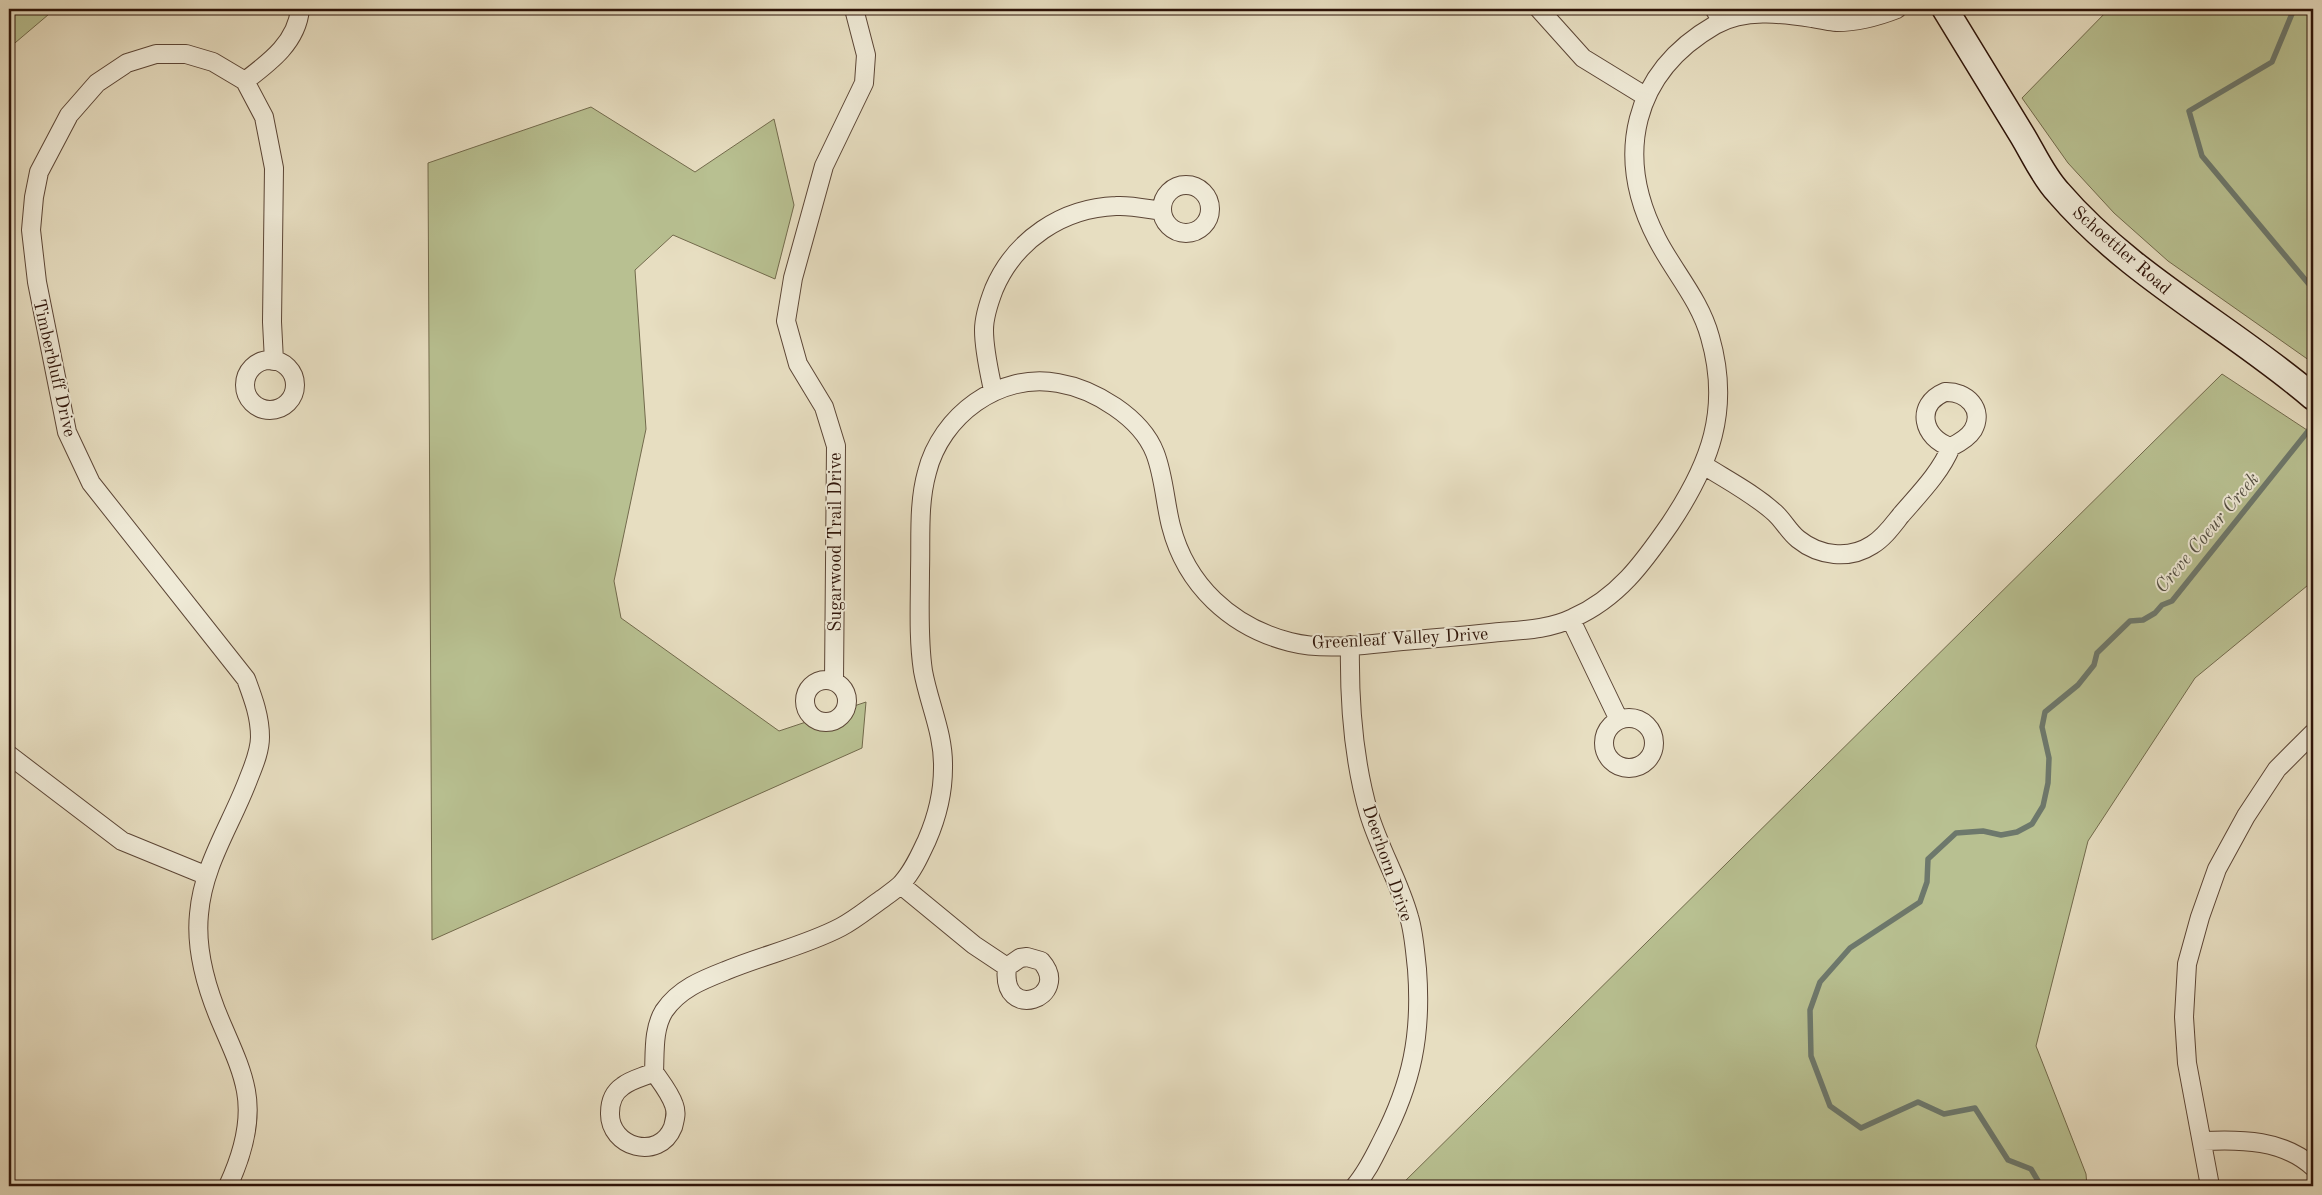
<svg xmlns="http://www.w3.org/2000/svg" width="2322" height="1195" font-family="'Old Standard TT',serif">
<rect width="100%" height="100%" fill="#e7dec1"/>
<filter id="stains"><feTurbulence type="fractalNoise" baseFrequency=".004" numOctaves="4"/><feColorMatrix values="0 0 0 0 .2 0 0 0 0 .09 0 0 0 0 .02 0 0 0 .5 -.17"/></filter>
<radialGradient id="worn" r=".72"><stop offset=".6" stop-color="#630" stop-opacity="0"/><stop offset="1" stop-color="#630" stop-opacity=".3"/></radialGradient>
<path fill="#b8c091" stroke="#726a4c" d="M 9,9 L 55,9 L 9,48 Z
M 2109,9 L 2313,9 L 2313,363 L 2168,261 L 2114,213 L 2068,163 L 2022,98 Z
M 591,107 L 695,172 L 774,119 L 794,205 L 775,279 L 673,235 L 635,270 L 646,429 L 614,581 L 621,618 L 779,731 L 866,702 L 862,748 L 432,940 L 428,163 Z
M 2222,374 L 2313,434 L 2313,581 L 2195,678 L 2088,841 L 2036,1046 L 2086,1174 L 2087,1186 L 1400,1186 Z"/>
<g fill="none" stroke-linecap="round" stroke-linejoin="round">
<path stroke="#6d786c" stroke-width="5.5" d="M 2294,9 L 2272,62 L 2189,111 L 2202,156 L 2313,289
M 2041,1186 L 2031,1169 L 2008,1160 L 1975,1108 L 1944,1114 L 1918,1102 L 1861,1128 L 1830,1106 L 1811,1056 L 1810,1010 L 1820,982 L 1850,948 L 1920,902 L 1927,882 L 1928,859 L 1956,833 L 1983,831 L 2001,835 L 2017,832 L 2032,824 L 2043,806 L 2048,783 L 2049,758 L 2042,727 L 2045,712 L 2078,685 L 2094,665 L 2097,653 L 2130,621 L 2143,620 L 2155,613 L 2162,605 L 2172,601 L 2313,425"/>
<g stroke="#5c4636" stroke-width="11">
<path id="lane" d="M 1709,9 L 1718,23"/>
</g>
<g stroke="#5c4636" stroke-width="20">
<path id="street" d="M 1539,9 L 1583,58 L 1645,96
M 245,81 C 270,62 297,42 300,9
M1162 209a24 24 0 1 1 48 0a24 24 0 1 1-48 0Z
M245 385a25 25 0 1 1 50 0a25 25 0 1 1-50 0Z
M 993,390 C 989,371 984,350 984,330 C 984,317 989,302 994,289 C 1015,240 1062,208 1116,206 C 1131,205 1147,209 1161,211
M 1945,392 C 1966,391 1985,409 1973,430 C 1968,438 1959,443 1951,447 C 1923,439 1914,405 1945,392 Z
M 1705,466 C 1729,481 1754,494 1775,513 C 1783,520 1789,532 1798,539 C 1819,556 1849,560 1872,545 C 1884,538 1893,525 1901,515 C 1920,493 1940,473 1951,447
M 1571,620 L 1619,720
M 1350,645 C 1349,702 1353,759 1369,814 C 1380,850 1399,881 1409,917 C 1414,933 1415,952 1417,969 C 1422,1035 1412,1083 1382,1141 C 1374,1157 1367,1172 1355,1186
M805 701a21 21 0 1 1 42 0a21 21 0 1 1-42 0Z
M 834,681 L 836,446 L 824,407 L 798,364 L 786,321 L 793,278 L 824,166 L 864,83 L 866,55 L 854,9
M1604 743a25 25 0 1 1 50 0a25 25 0 1 1-50 0Z
M 9,755 L 122,841 L 205,875
M 901,885 L 974,945 L 1007,967
M 1027,957 L 1041,961 C 1073,997 1000,1024 1007,967 L 1020,958 Z
M 654,1072 C 655,1052 653,1029 664,1011 C 679,989 702,980 725,971 C 763,955 805,946 841,927 C 856,919 869,908 882,899 C 886,896 899,887 902,883 C 913,871 920,855 927,840 C 937,817 943,793 943,768 C 944,734 929,704 923,671 C 918,638 920,604 920,571 C 921,538 918,504 927,472 C 941,416 999,372 1058,383 C 1094,389 1141,417 1155,453 C 1164,476 1165,503 1171,526 C 1186,585 1231,627 1290,642 C 1329,652 1374,643 1414,640 C 1443,638 1471,635 1500,632 C 1525,630 1550,629 1573,618 C 1618,598 1643,563 1670,524 C 1710,464 1731,410 1710,337 C 1700,300 1674,272 1657,239 C 1614,156 1632,73 1715,25 C 1744,9 1781,13 1812,18 C 1817,19 1832,22 1837,22 C 1856,22 1879,16 1897,9
M 654,1072 C 661,1082 670,1093 674,1105 C 677,1113 675,1119 673,1127 C 659,1162 609,1147 610,1113 C 610,1102 614,1092 623,1086 C 632,1079 644,1077 654,1072 Z
M 2203,1141 C 2241,1139 2284,1140 2313,1167
M 228,1186 C 241,1158 252,1123 246,1091 C 242,1069 232,1048 223,1027 C 208,993 195,953 199,914 C 203,865 231,825 248,780 C 253,767 260,752 260,737 C 260,716 253,698 246,679 L 91,483 L 67,432 L 37,282 L 31,230 L 34,197 L 39,172 L 69,115 L 97,83 L 127,63 L 156,54 L 186,54 L 213,62 L 245,81 L 264,117 L 274,168 L 272,322 L 274,361
M 2210,1186 L 2187,1063 L 2184,1017 L 2187,964 L 2200,917 L 2217,869 L 2246,816 L 2277,769 L 2313,733"/>
</g>
<g stroke="#2d1308" stroke-width="28">
<path id="secondary" d="M 1945,9 C 1971,51 1996,93 2022,135 C 2033,153 2043,176 2058,192 C 2130,276 2230,326 2313,397"/>
</g>
<use href="#lane" stroke="#efead7" stroke-width="9"/>
<use href="#street" stroke="#efead7" stroke-width="18"/>
<use href="#secondary" stroke="#efead7" stroke-width="25"/>
</g>
<g text-anchor="middle" stroke-width="4" stroke-linejoin="round" paint-order="stroke">
<g font-size="18" fill="#2d1308" stroke="#efead7">
<text transform="translate(2122 250) rotate(41)" y="6">Schoettler Road</text>
<text transform="translate(55 368) rotate(77)" y="6">Timberbluff Drive</text>
<text transform="translate(835 542) rotate(-90)" y="6">Sugarwood Trail Drive</text>
<text transform="translate(1400 638) rotate(-3)" y="6">Greenleaf Valley Drive</text>
<text transform="translate(1388 863) rotate(71)" y="6">Deerhorn Drive</text>
</g>
<g font-size="19" font-style="italic" fill="#524e42" stroke="#efead7">
<text transform="translate(2206 532) rotate(-50)" y="7">Creve Coeur Creek</text>
</g>
</g>
<rect width="2322" height="1195" fill="none" stroke="#e7dec1" stroke-width="30"/>
<rect x="10" y="10" width="2302" height="1175" fill="none" stroke="#2d1308" stroke-width="2.5"/>
<rect x="15" y="15" width="2292" height="1165" fill="none" stroke="#2d1308"/>
<rect width="100%" height="100%" filter="url(#stains)"/>
<rect width="100%" height="100%" fill="url(#worn)"/>
</svg>
